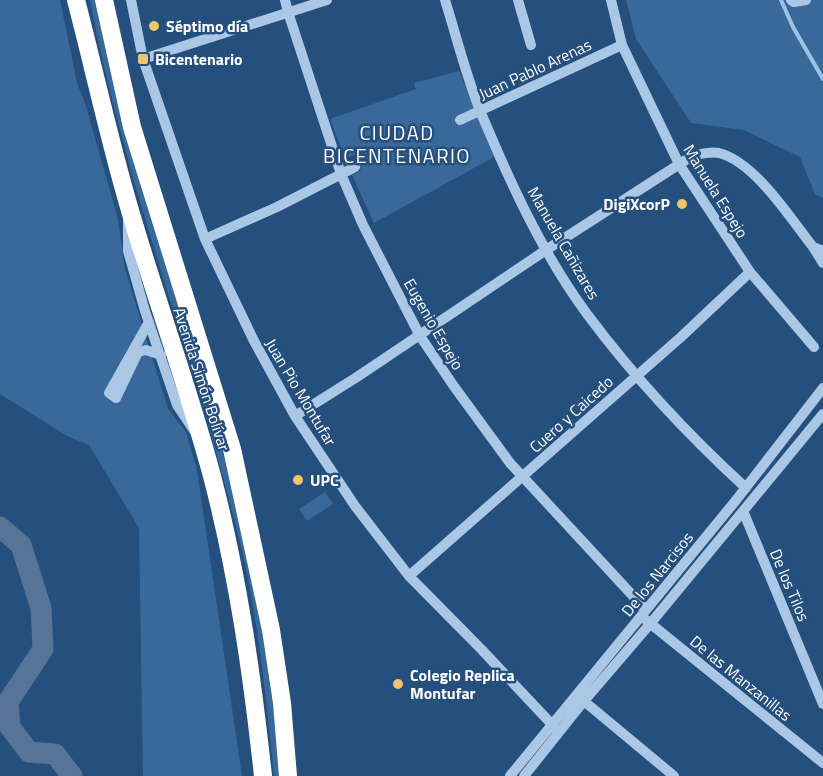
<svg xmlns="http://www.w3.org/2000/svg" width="823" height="776" font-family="'Titillium Web',sans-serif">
<rect width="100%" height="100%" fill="#254f7c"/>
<path fill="#39699a" d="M 0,0 L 60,0 L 77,83 L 85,103 L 118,219 L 125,269 L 168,409 L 186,432 L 197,470 L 242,776 L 143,776 L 139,528 L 89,445 L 67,436 L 0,394 Z
M 90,0 L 95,0 L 127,134 L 230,477 L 267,655 L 281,776 L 274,776 C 266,699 259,623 241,547 C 197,363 125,186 90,0 Z
M 626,0 L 823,0 L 823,198 L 815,194 L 800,157 L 744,130 L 691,123 L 636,39 Z
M 459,71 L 494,157 L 374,223 L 352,175 L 361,171 L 354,155 L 345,158 L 330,119 L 416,89 L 414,83 Z
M 325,492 L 333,504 L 307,521 L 299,509 Z"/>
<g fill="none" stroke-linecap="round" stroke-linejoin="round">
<path stroke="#9ec2e5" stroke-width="4" d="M 781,0 L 793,27 L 823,79"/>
<path stroke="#567495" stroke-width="21" d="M 0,527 L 21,545 L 41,608 L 43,649 L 8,702 L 10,727 L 29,752 L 55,754 L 72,776"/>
<path stroke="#aac7e5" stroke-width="10" d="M 131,0 L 143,59 L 205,239 L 254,341 L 295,416 L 355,506 L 409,576 L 482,650 L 559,732
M 285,0 L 288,12 L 341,174 L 363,225 L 420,336 L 453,385 L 510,463 L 646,610
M 445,0 C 457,38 466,76 481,113 C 510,182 542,253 587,314 C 634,377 688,435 746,488
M 518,0 L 531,45
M 611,0 L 622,45 L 679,164 L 750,272 L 814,347
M 791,0 L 794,2 L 806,0
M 143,59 L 327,0
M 460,120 L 622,45
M 128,221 L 128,251 L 145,311 L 177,405 L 195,432
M 205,239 L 277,207 L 355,167
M 813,247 L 823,263
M 149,322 L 109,393 L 116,398 L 138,352 L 146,350 L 161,355
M 295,416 L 357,377 L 546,250 L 692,156 C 701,154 710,151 719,153 C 755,162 790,218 813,247 L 823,251
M 743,511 L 823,704
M 409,576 L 681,337 L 750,272
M 646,620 L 823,763
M 579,697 L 674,776
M 510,776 L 737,499 L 823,388
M 524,776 L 584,701 L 650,624 L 823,414"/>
<path stroke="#fff" stroke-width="18" d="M 76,0 C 94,69 109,139 129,207 C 155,297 188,386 212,476 C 238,576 252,674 263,776
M 104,0 L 132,127 L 232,449 L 271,630 L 282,703 L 288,776"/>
</g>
<g fill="#eec46e" stroke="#254f7c" stroke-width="2">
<circle cx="154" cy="26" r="6"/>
<rect x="137" y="53" width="12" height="12" rx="3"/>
<circle cx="682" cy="204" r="6"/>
<circle cx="298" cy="480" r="6"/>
<circle cx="398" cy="684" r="6"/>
</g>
<g text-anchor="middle" stroke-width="5" stroke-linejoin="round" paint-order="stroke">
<g font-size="16" font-weight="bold" fill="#fff" stroke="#254f7c" text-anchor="start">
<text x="166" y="32">Séptimo día</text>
<text x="155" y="65">Bicentenario</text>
<text x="670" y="210" text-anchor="end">DigiXcorP</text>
<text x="310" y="486">UPC</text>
<text x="410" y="681">Colegio Replica<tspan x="410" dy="18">Montufar</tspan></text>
</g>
<g font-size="16" fill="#fff" stroke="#254f7c">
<text transform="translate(535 69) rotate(-25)" y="6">Juan Pablo Arenas</text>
<text transform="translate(716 191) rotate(58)" y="6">Manuela Espejo</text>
<text transform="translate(564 243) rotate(60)" y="6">Manuela Cañizares</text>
<text transform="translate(434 324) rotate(60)" y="6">Eugenio Espejo</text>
<text transform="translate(202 379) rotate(72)" y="6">Avenida Simón Bolívar</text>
<text transform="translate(301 392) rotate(59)" y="6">Juan Pio Montufar</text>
<text transform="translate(571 414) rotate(-42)" y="6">Cuero y Caicedo</text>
<text transform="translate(657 574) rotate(-51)" y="6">De los Narcisos</text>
<text transform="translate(790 585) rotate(67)" y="6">De los Tilos</text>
<text transform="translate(741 678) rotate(39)" y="6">De las Manzanillas</text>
</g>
<g font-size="20" letter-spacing="1.5" fill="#fff" stroke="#254f7c">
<text x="397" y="140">CIUDAD<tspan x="397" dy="23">BICENTENARIO</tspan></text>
</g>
</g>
</svg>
